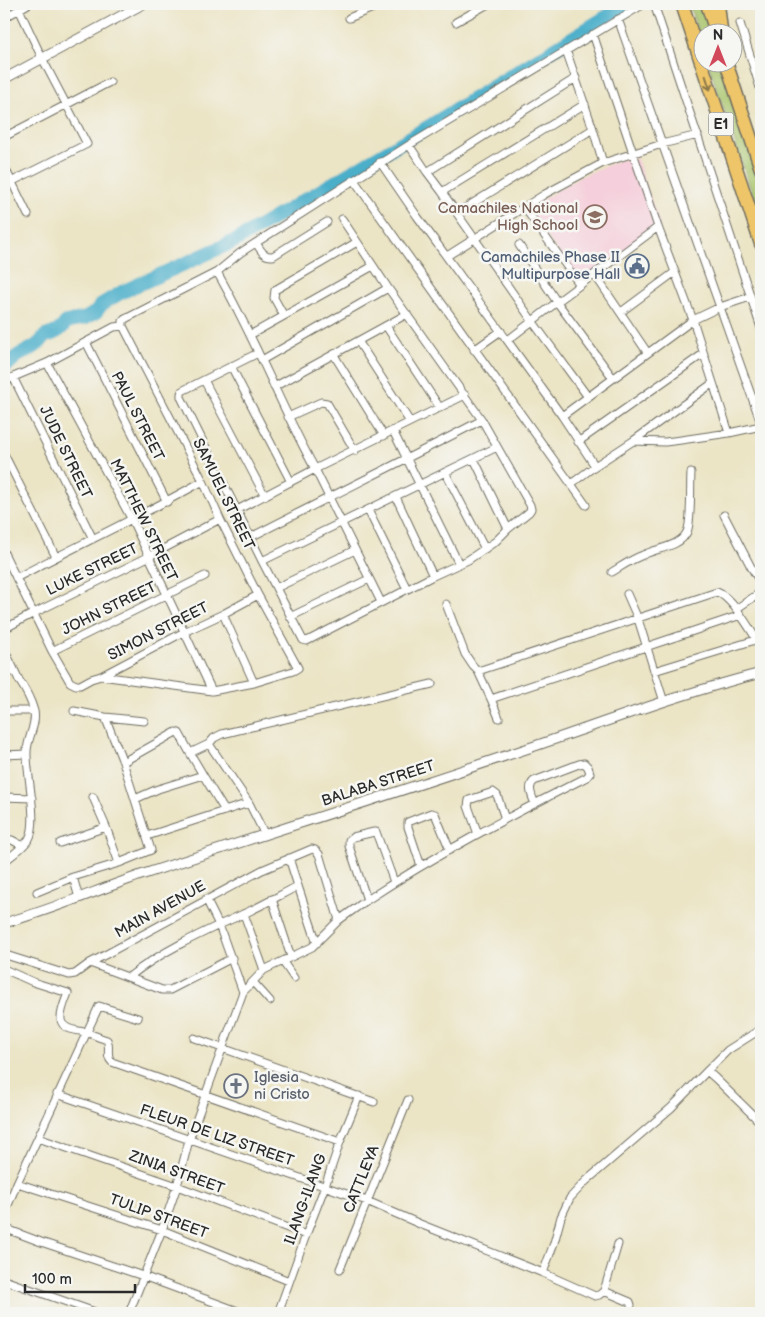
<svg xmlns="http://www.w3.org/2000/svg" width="765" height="1317" font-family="'Balsamiq Sans',sans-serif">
<rect width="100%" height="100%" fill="#f6f6f2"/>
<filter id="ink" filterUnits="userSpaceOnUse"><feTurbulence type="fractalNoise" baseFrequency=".02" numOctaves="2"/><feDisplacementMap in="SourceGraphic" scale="10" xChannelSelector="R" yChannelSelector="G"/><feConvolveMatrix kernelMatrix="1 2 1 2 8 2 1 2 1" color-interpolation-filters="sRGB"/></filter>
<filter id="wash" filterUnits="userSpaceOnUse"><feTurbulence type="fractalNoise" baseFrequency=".0096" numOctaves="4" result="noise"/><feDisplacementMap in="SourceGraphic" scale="20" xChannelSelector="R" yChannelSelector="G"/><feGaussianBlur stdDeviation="1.12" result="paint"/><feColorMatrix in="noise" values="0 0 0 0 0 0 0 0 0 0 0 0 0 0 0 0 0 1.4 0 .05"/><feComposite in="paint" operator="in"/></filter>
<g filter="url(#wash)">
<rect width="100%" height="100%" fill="#ebe4c5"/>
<path fill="#f5cfdb" d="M 637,159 L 660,225 L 580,282 L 527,209 L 580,177 L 620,160 Z"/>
<path fill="#a8c46b" stroke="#6a784b" d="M 689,4 L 701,4 L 710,32 L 702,32 L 702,45 Z
M 708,63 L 720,63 L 761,187 L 761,214 L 750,187 Z"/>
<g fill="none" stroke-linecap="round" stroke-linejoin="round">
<path stroke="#4bafca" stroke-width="14" d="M 4,368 C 9,364 14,358 19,355 C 30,349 38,347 45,336 C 54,334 62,330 66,322 L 86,318 L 96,312 L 102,304 L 122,292 L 237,240 L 426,128 L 627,4"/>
</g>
</g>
<g filter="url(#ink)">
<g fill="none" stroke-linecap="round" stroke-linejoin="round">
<g stroke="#6e6c61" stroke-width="9">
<path id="minor" d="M 654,4 L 761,328
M 4,18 L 28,4
M 349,18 L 382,4
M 618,19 L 761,423
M 456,22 L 488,4
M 740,23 L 761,91
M 593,34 L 658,227 L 693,320 L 729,433
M 566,50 L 593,129 L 603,163
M 4,137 L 110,82
M 409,145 L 427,172 L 442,192 L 533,322 L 588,397
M 380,162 L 417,216 L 562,416 L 595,466
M 4,166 L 28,215
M 427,172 L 576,78
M 11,182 L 87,144 L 42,58 L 19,9
M 442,192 L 585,104
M 524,207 L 580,285
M 457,213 L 593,129
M 256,243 C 261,250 263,257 273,256 L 327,222
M 519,245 L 557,302 L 613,378
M 447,256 L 545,194 L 603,163 L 662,144 L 698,135
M 595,275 L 647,352
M 621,312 L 675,272
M 284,316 L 274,298 L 275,290 L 357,242
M 123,326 L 123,321 L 125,319 L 217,272
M 386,326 L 440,408
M 250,335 L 373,266
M 508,340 L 557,302 L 658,227
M 358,341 L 410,422
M 86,342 L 167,502
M 474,350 L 501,331
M 258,353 L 204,380 L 265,496
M 334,355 L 384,436
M 262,360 L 388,288
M 47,363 L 132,520 L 212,691
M 231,366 L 291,482
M 13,377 L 93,539
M 204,380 L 182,391 L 181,394 L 181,397 L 262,561 L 303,640 L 307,641 L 433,576 L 468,560 L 496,541 L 508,529 L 529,512 L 531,509 L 530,505 L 482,420 L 388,288 L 342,219
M 4,381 L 47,363 L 114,327 L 123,326 L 203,481 L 220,519 L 258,595 L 298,668 L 293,671 L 254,683 L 212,691 L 101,676
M 274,387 L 407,314
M 562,416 L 693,320 L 720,307 L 750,297
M 288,417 L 321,402 L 327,403 L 355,451
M 393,431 L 459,564
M 633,441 L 713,383
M 578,442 L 703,354
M 4,454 L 56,557
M 474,459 L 508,529
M 445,472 L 485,549
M 571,484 L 595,466 L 633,441 L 665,442 L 681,440 L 729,433 L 761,426
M 396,497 L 433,576
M 586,505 L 354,180 L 409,145 L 644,4
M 237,510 L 315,469 C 280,405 254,336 217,272 L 240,253 L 354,180
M 368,510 L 407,589
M 724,515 L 751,567 L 761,583
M 251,537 C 327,498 405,460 482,420
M 4,553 L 52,651 L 70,682 L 76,685 L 80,685 L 91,679 L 101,676 L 184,632 L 223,614 L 258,595
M 262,561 L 497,447
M 612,572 C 622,566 632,559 643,555 C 657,548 680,547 687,532 C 692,521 690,486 691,473
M 16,578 C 78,545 142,516 203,481
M 276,588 L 355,550
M 627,594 L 638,619 L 664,702
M 381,602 L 315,469 L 465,395
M 446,604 L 465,654 L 473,666 L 478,671 L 491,699 L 499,718
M 736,609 L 761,592
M 223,614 L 254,683
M 290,617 L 369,579
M 4,629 L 34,613 L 148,557 L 220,519
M 4,649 C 9,659 14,669 19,680 C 25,689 31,700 34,711 C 37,725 27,738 27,752 C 26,772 39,822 29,839 C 23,848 12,855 4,862
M 52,651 L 205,576
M 478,671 L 717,592 C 731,597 747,624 755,637 L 755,639 L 752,641 L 654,671
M 4,672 L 15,672
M 491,699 L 741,615
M 4,711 L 34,711
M 74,711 L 105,717 L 144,721
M 4,755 L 27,754
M 123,762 L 176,732 L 179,733 L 190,753
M 203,775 L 225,811
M 4,797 L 32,798
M 93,797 L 106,827 L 119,863
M 135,799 L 158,789 L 203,775 L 190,753 L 209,744
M 478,834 L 468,806 L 469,800 L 493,792 L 497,795 L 505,819
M 265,835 L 249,803 L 209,744 L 214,738 L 222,734 L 432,684
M 147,836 L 249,803
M 4,839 L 12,840 L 23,846
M 60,843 L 106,827
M 421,866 L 408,827 L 408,822 L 431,813 L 435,814 L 450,850
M 73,877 L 79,898
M 394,882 L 376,832 L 374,832 L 353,837 L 349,840 L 349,846 L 367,900 C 437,854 512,815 587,777 L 590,773 L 588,767 L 584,763 L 579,764 L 534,781 C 527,787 532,796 535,804
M 298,886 L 317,943
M 37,892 L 73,877 L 119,863 L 151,850 L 123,762 L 105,717
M 206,899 L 219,925 L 243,992
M 272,899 L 291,957
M 244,914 L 264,970
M 9,956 L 69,975 L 75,974 L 90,963
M 232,958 L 170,990 L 162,990 L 90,963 L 262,870 L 312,849 L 315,850 L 319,854 L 339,920
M 283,962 L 294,978
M 4,969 L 33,982 L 68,993 C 65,1001 60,1012 61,1020 C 63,1031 80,1030 88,1033 C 94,1035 100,1038 107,1040 C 111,1047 105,1056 112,1062 L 340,1142
M 129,977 C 161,951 206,931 243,914 C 262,906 280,895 298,886 L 289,858
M 253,982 L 270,1001
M 194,1038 L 374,1102
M 707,1071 L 728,1050 L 761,1029
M 57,1094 L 367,1201 L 420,1224 L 543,1273 L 595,1296 L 599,1295 L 604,1291
M 38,1138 L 177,1186 L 306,1235
M 17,1183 L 162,1230 L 289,1281
M 4,1215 L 17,1183 L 99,1006 L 138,1018
M 4,1228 L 41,1242 L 143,1276 L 243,1313
M 340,1269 L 408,1100
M 543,1273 L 554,1243 L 561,1217 L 570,1198 L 586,1181 L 671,1108 L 707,1071 L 715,1078 L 761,1123
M 4,1280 L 98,1313
M 604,1291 L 618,1244
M 604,1291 L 630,1302 L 631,1305
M 129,1313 L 162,1230 L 177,1186 L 189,1140 L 243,992 L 264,970 L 312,947 L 339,920 L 367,900
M 278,1313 L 306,1235 L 325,1186 L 340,1142 L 359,1096"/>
</g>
<g stroke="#6e6c61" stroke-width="11">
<path id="tertiary" d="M 4,79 L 143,4
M 4,923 C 52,910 97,890 144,874 C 268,833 393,794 517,752 C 598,725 678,694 761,673"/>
</g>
<g stroke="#6e6c61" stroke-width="15">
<path id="motorway" d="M 682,4 L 761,244
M 707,4 L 716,32
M 718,4 L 721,30
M 726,62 L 761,169"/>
</g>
<use href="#minor" stroke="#fff" stroke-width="7"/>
<use href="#tertiary" stroke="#fff" stroke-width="9"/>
<use href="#motorway" stroke="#eec569" stroke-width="12"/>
</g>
<defs><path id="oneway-shaft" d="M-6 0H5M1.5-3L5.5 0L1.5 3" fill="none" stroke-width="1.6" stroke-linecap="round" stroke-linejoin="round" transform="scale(1.25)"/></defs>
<use stroke="#8c784a" href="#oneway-shaft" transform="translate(708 83) rotate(72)"/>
</g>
<defs>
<g id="school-ring" transform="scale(1.25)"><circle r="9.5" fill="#f6f6f2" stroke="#8d6e63" stroke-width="1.5"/><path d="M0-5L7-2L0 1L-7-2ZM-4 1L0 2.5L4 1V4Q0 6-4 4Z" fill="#8d6e63"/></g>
<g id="civic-ring" transform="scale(1.25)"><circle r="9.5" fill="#f6f6f2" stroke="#5c6f8a" stroke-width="1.5"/><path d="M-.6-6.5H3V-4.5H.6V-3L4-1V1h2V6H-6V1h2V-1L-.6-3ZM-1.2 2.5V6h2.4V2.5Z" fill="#5c6f8a"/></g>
<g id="church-ring" transform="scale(1.25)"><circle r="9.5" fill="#f6f6f2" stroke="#6b7280" stroke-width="1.5"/><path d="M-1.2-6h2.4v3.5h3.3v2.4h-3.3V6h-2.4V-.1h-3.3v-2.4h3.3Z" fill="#6b7280"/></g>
</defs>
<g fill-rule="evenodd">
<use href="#school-ring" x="595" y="217"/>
<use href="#civic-ring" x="637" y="266"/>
<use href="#church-ring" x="236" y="1086"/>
</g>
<g text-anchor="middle" stroke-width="5" stroke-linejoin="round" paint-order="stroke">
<rect fill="#f6f6f2" stroke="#686867" stroke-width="1" x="708.5" y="112.5" width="25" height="23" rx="4"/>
<g font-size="14" font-weight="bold" fill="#2b2b2b">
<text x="721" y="129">E1</text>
</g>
<g font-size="15" fill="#785e54" stroke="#f6f6f2" text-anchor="end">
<text x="578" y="213">Camachiles National<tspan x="578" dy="17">High School</tspan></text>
</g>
<g font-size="15" fill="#4e5e75" stroke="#f6f6f2" text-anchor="end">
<text x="620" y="262">Camachiles Phase II<tspan x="620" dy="17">Multipurpose Hall</tspan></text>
</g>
<g font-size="15" fill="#2b2b2b" stroke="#f6f6f2">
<text transform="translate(138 416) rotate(63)" y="5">PAUL STREET</text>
<text transform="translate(66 452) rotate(64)" y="5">JUDE STREET</text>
<text transform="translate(224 494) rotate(64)" y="5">SAMUEL STREET</text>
<text transform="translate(144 520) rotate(64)" y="5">MATTHEW STREET</text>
<text transform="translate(92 569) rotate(-26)" y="5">LUKE STREET</text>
<text transform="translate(109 608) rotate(-26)" y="5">JOHN STREET</text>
<text transform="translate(158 631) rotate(-27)" y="5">SIMON STREET</text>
<text transform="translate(378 783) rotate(-18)" y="5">BALABA STREET</text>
<text transform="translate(160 909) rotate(-29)" y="5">MAIN AVENUE</text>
<text transform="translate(217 1135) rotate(19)" y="5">FLEUR DE LIZ STREET</text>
<text transform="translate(177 1172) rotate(20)" y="5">ZINIA STREET</text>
<text transform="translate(361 1179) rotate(-68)" y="5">CATTLEYA</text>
<text transform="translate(305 1199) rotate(-70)" y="5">ILANG-ILANG</text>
<text transform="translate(159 1216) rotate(20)" y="5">TULIP STREET</text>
</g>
<g font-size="15" fill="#5b616d" stroke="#f6f6f2" text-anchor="start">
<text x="254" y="1082">Iglesia<tspan x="254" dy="17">ni Cristo</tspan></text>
</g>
</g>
<rect width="765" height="1317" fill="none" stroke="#f6f6f2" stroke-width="20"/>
<g transform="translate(718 48)"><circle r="24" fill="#f6f6f2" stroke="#a5a5a2"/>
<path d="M0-4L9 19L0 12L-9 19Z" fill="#d1495b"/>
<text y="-8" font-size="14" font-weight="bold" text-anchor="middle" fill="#2b2b2b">N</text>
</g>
<path d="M25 1284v8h110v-8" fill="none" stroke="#2b2b2b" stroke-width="2.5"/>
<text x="32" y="1284" font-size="15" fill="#2b2b2b" stroke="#f6f6f2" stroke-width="4" paint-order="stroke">100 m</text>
</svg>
